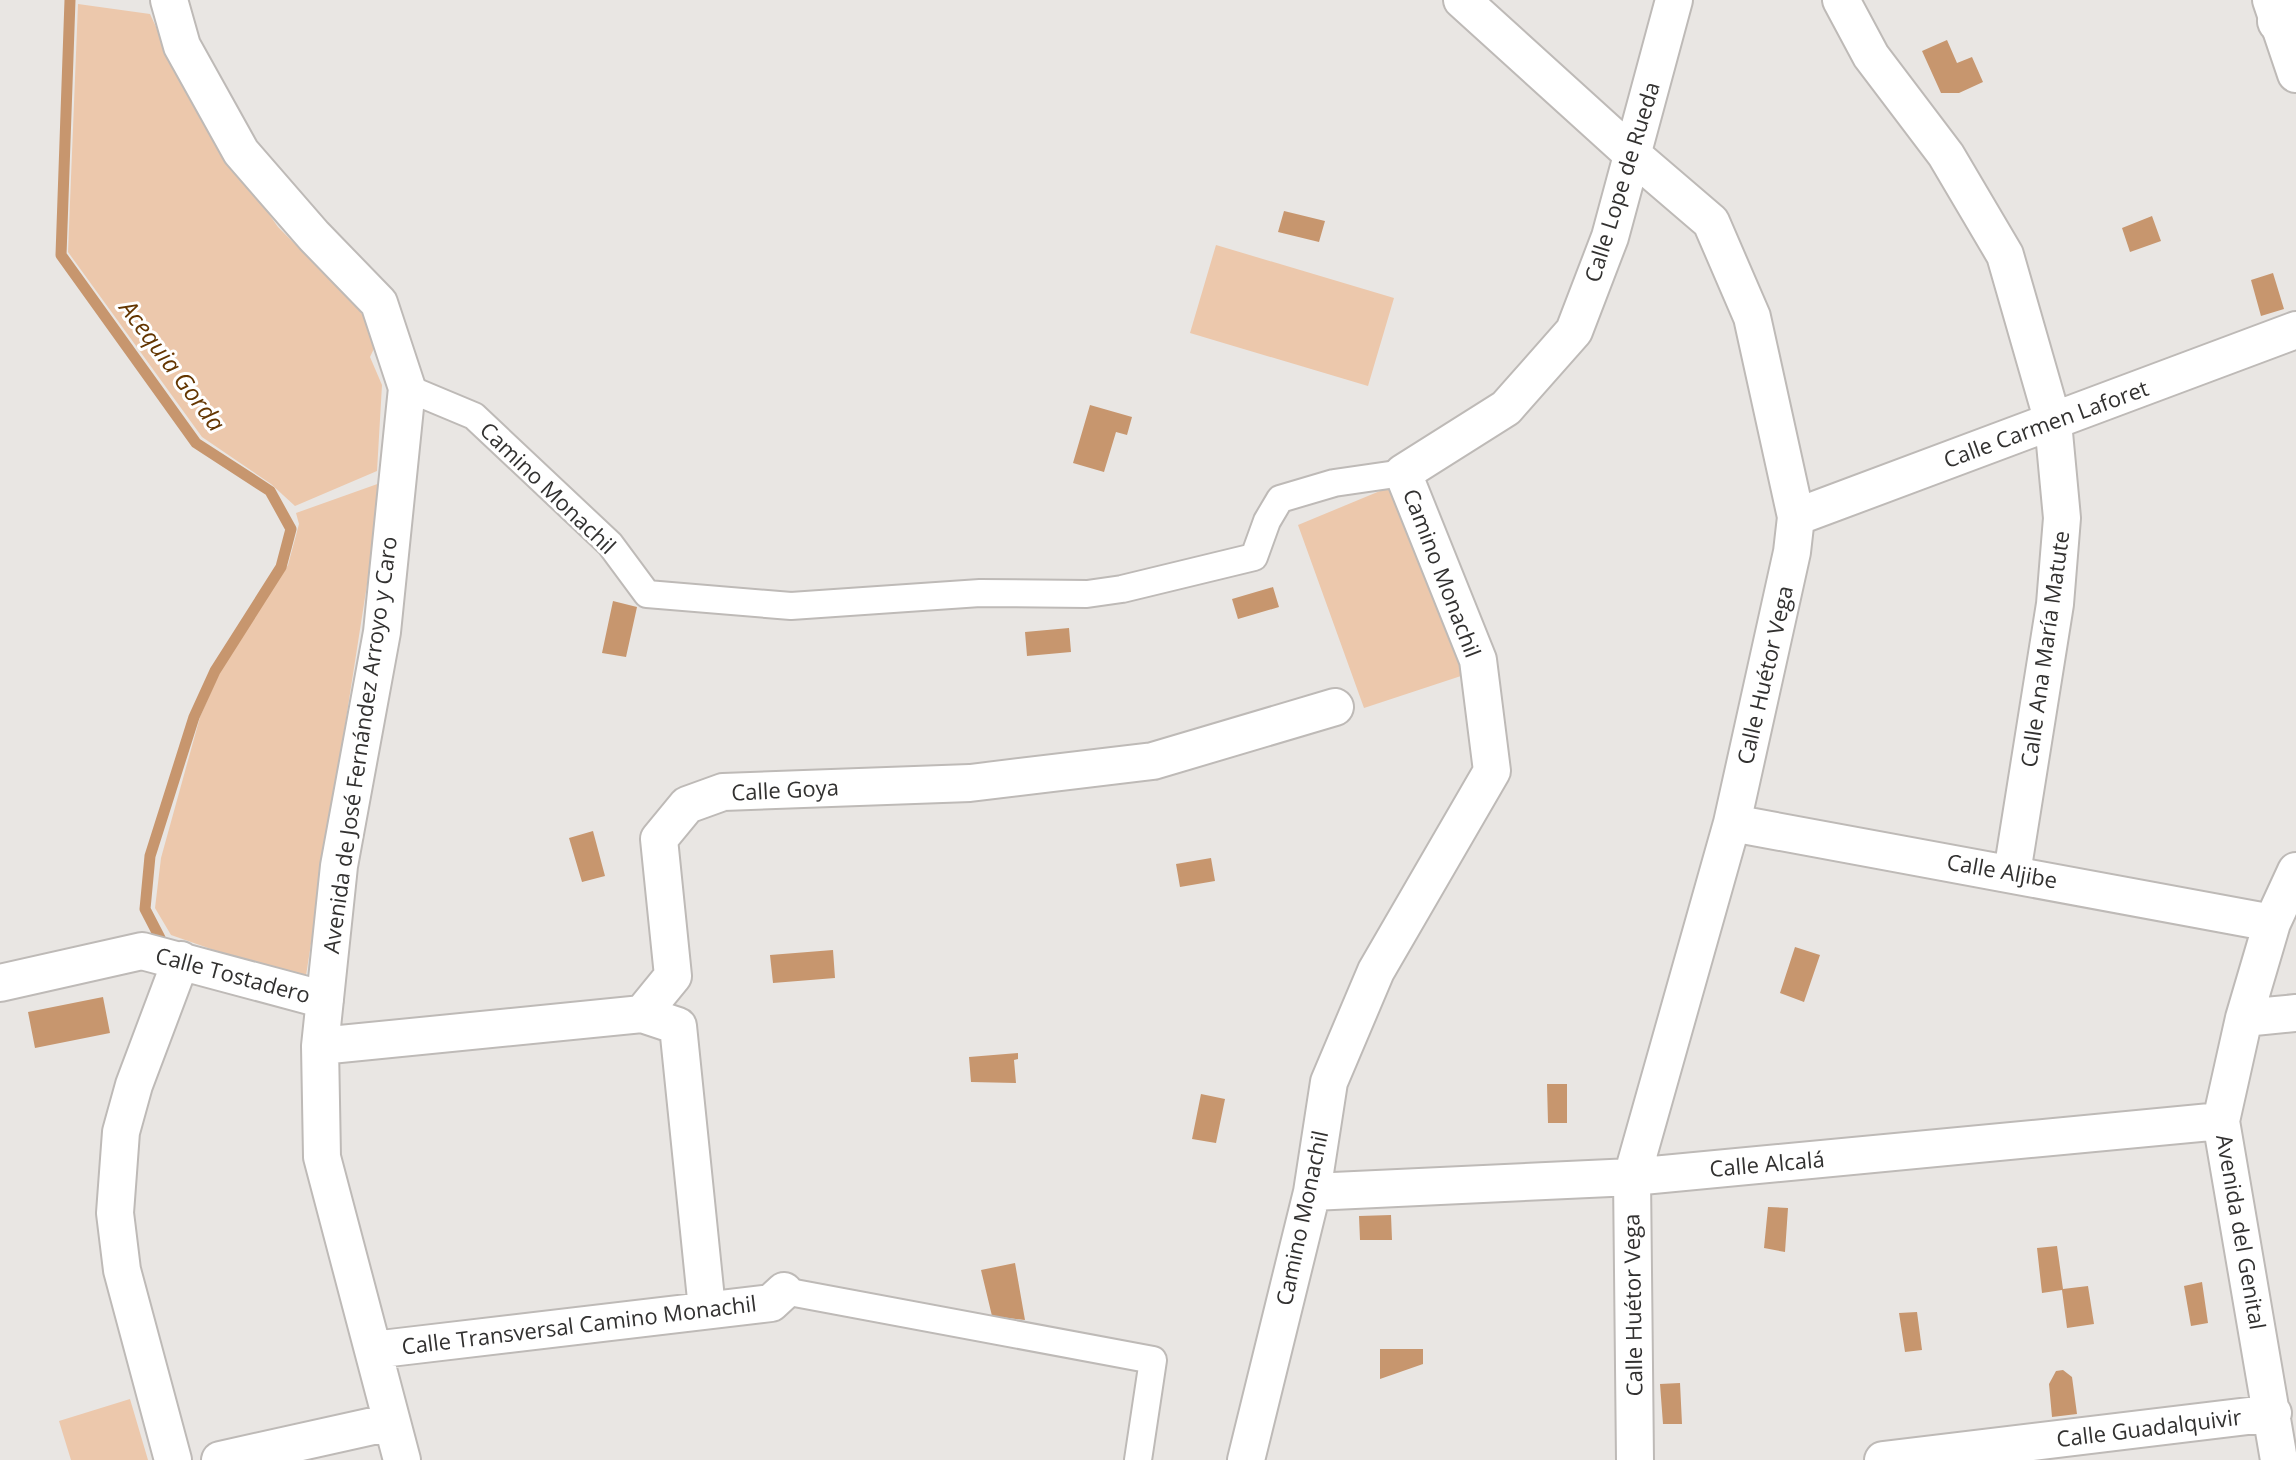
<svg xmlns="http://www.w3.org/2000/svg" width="2296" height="1460" font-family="'Open Sans',sans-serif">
<rect width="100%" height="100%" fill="#e9e6e3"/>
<path fill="#ecc8ac" d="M 78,4 L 150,14 L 192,104 L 278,227 L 354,303 L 379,338 L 370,357 L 382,385 L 377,471 L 295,506 L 271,484 L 202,437 L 68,252 Z
M 1216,245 L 1394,298 L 1368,386 L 1190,333 Z
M 383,482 L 305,982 L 171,935 L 155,908 L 161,858 L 200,717 L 220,671 L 240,636 L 288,565 L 299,524 L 296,513 Z
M 1392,486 L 1464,675 L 1364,708 L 1298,525 Z
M 130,1399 L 148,1460 L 71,1460 L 59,1421 Z"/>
<path fill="#c7966e" d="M 1947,40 L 1957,63 L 1972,57 L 1983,82 L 1959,93 L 1941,93 L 1922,51 Z
M 1284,211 L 1325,221 L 1319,242 L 1278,232 Z
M 2152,216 L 2161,241 L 2130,252 L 2122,228 Z
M 2273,273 L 2284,309 L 2261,316 L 2251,280 Z
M 1090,405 L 1132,417 L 1127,435 L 1116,432 L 1104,472 L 1073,463 Z
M 1273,587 L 1279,607 L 1238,619 L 1232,599 Z
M 613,601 L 637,607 L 626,657 L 602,653 Z
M 1069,628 L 1071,652 L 1027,656 L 1025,632 Z
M 593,831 L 605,876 L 582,882 L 569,838 Z
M 1211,858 L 1215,881 L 1180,887 L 1176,864 Z
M 1795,947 L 1820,955 L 1804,1002 L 1780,993 Z
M 833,950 L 835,978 L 773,983 L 770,955 Z
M 103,997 L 110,1033 L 35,1048 L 28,1012 Z
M 1018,1053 L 1018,1059 L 1014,1060 L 1016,1083 L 971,1082 L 969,1057 Z
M 1547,1084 L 1567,1084 L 1567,1123 L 1548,1123 Z
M 1201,1094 L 1225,1099 L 1216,1143 L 1192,1139 Z
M 1768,1207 L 1788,1208 L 1785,1252 L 1764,1248 Z
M 1391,1215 L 1392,1240 L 1360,1240 L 1359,1216 Z
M 2057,1246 L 2063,1289 L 2088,1286 L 2094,1324 L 2067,1328 L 2062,1290 L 2042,1293 L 2037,1248 Z
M 1015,1263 L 1025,1320 L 992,1316 L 981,1270 Z
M 2202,1282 L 2208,1323 L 2191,1326 L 2184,1286 Z
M 1917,1312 L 1922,1350 L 1905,1352 L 1899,1313 Z
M 1380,1349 L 1423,1349 L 1423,1364 L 1380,1379 Z
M 2063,1370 L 2072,1377 L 2077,1414 L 2052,1417 L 2049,1384 L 2056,1371 Z
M 1680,1383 L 1682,1424 L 1663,1424 L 1660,1384 Z"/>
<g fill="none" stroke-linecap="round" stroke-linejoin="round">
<path stroke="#c7966e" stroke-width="11" d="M 70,0 L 61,255 L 196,443 L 270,491 L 291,529 L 281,567 L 215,671 L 194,717 L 150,856 L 145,909 L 160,938"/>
<g stroke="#bebab7" stroke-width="30">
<path id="pedestrian" d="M 407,388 L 474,416 L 610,544 L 647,594 L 791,606 L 980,593 L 1087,594 L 1122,589 L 1254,557 L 1267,521 L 1280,499 L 1334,483 L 1403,473
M 784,1291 L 1153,1360 L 1138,1460"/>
</g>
<g stroke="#bebab7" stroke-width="40">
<path id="minor" d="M 169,0 L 182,46 L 241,152 L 314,236 L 379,303 L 407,388 L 382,632 L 339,866 L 320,1046 L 322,1157 L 402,1460
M 1462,0 L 1634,156 L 1711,222 L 1752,317 L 1796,517 L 1792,552 L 1732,823 L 1632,1177 L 1635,1460
M 1841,0 L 1871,56 L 1946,155 L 2005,255 L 2053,422 L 2062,518 L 2055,604 L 2012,873
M 2271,0 L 2296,74
M 1796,517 L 2296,330
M 1732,823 L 2272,923
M 0,983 L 142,951 L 325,1000
M 642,1014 L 678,1026 L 707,1309
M 2244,1018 L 2296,1013
M 320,1046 L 642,1014 L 673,976 L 659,839 L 687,805 L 723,792 L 970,783 L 1153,761 L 1335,707
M 1312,1192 L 1632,1177 L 2221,1121
M 373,1350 L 771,1303 L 784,1291
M 173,1460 L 122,1270 L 115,1213 L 121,1132 L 134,1085 L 181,960
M 220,1460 L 391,1422
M 1246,1460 L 1312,1192 L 1329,1082 L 1376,971 L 1492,771 L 1478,660 L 1403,473 L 1506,408 L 1574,331 L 1610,237 L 1674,0
M 1883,1460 L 2273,1413
M 2279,1460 L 2221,1121 L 2244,1018 L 2272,923 L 2296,871"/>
</g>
<g stroke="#bebab7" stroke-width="48">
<path id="tertiary" d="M 2280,21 L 2293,0"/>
</g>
<use href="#pedestrian" stroke="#fff" stroke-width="26"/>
<use href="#minor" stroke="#fff" stroke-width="36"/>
<use href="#tertiary" stroke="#fff" stroke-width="44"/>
</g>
<g text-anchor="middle" stroke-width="6" stroke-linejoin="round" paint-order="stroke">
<g font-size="22" fill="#323130" stroke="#fff">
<text transform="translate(1622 182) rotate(-73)" y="8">Calle Lope de Rueda</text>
<text transform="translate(2046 424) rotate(-20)" y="8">Calle Carmen Laforet</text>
<text transform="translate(548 488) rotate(44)" y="8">Camino Monachil</text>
<text transform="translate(1442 573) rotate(69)" y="8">Camino Monachil</text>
<text transform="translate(2045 649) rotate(-82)" y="8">Calle Ana María Matute</text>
<text transform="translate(1765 675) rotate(-77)" y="8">Calle Huétor Vega</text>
<text transform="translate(360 745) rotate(-82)" y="8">Avenida de José Fernández Arroyo y Caro</text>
<text transform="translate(785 790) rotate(-3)" y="8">Calle Goya</text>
<text transform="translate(2002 871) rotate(10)" y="8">Calle Aljibe</text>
<text transform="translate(233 975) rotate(15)" y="8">Calle Tostadero</text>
<text transform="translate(1767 1164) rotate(-5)" y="8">Calle Alcalá</text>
<text transform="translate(1302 1218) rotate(-78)" y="8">Camino Monachil</text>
<text transform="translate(2241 1232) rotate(80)" y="8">Avenida del Genital</text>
<text transform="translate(1633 1305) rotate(-91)" y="8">Calle Huétor Vega</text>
<text transform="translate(579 1325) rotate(-7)" y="8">Calle Transversal Camino Monachil</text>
<text transform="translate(2149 1428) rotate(-7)" y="8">Calle Guadalquivir</text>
</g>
<g font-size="24" font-style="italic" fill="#633500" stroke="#fff">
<text transform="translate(172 366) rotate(53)" y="8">Acequia Gorda</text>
</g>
</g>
</svg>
